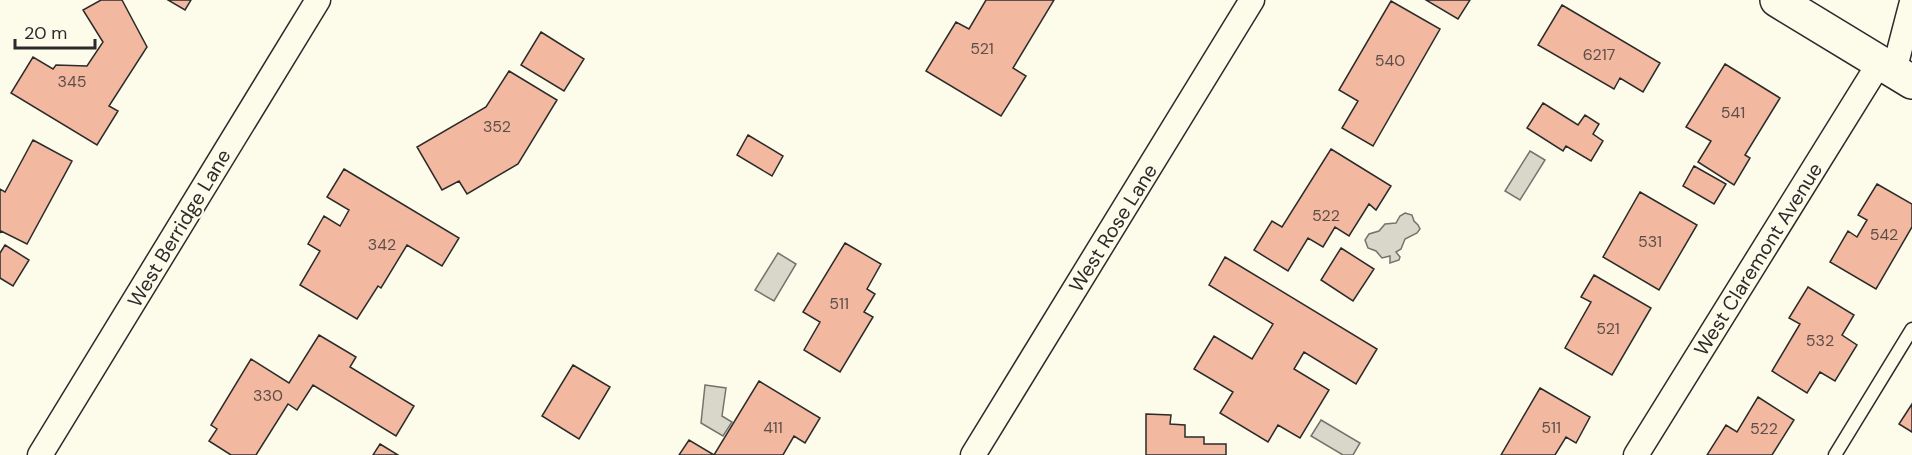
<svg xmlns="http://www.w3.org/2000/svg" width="1912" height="455" font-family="'DM Sans',sans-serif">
<rect width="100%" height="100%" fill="#fdfbea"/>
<path fill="#d8d7c9" stroke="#74746e" stroke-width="1.5" d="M 1530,151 L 1545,160 L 1520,200 L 1505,191 Z
M 1405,213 L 1412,215 L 1414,221 L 1418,225 L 1420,229 L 1417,233 L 1405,239 L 1401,249 L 1396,252 L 1400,257 L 1399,260 L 1390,263 L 1390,256 L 1382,258 L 1376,251 L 1368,248 L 1365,240 L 1369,234 L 1379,231 L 1385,224 L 1396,223 L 1400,216 Z
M 778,253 L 796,264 L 774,301 L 755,290 Z
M 705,385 L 726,388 L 722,416 L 732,422 L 723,436 L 701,423 Z
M 1321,420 L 1360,443 L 1353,455 L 1343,455 L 1311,436 Z"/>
<path fill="#f2b8a0" stroke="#2b2b2b" stroke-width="1.5" d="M 101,0 L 122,0 L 147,47 L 109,106 L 118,111 L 97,145 L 11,93 L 33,57 L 53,69 L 56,65 L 87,66 L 103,42 L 83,10 Z
M 168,0 L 191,0 L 185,10 Z
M 986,0 L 1054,0 L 1013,68 L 1026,76 L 1001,116 L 926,71 L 956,22 L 969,29 Z
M 1426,0 L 1470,0 L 1458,19 Z
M 1391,1 L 1440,29 L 1373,146 L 1342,128 L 1358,101 L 1339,90 Z
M 1562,5 L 1660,63 L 1643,92 L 1620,78 L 1614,89 L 1538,45 Z
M 541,32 L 584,59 L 564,91 L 521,65 Z
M 1725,64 L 1780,98 L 1745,155 L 1750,158 L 1734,185 L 1698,162 L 1711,141 L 1686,127 Z
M 509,71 L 557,100 L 518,164 L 467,194 L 459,181 L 442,190 L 417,147 L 486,107 Z
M 1543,103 L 1578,125 L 1585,115 L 1599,124 L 1593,134 L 1603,141 L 1591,161 L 1566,146 L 1563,151 L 1527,128 Z
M 748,135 L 783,156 L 772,176 L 737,155 Z
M 33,140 L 72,161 L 27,244 L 1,231 L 0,233 L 0,189 L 5,192 Z
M 1331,149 L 1391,186 L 1376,210 L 1369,204 L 1349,236 L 1335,227 L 1323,247 L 1308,238 L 1288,271 L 1254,250 L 1272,221 L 1282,227 Z
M 1694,166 L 1726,184 L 1714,204 L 1683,186 Z
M 344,169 L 459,238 L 442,266 L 407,245 L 381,288 L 378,286 L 357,319 L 300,285 L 320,251 L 308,244 L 324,216 L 340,226 L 349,210 L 327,197 Z
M 1877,184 L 1912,204 L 1912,227 L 1876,289 L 1830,262 L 1848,231 L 1857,237 L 1867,220 L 1858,215 Z
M 1640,192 L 1697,225 L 1659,290 L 1603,257 Z
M 845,243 L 881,264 L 867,289 L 875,294 L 864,312 L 873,317 L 840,372 L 804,350 L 820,322 L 803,312 Z
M 5,245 L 29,260 L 13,286 L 0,278 L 0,253 Z
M 1341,248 L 1374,269 L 1353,301 L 1321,280 Z
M 1225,257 L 1377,349 L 1356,384 L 1304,352 L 1294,369 L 1329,390 L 1300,438 L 1278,425 L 1268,442 L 1220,413 L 1233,392 L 1194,369 L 1214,336 L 1252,359 L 1273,324 L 1209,285 Z
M 1594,275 L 1651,308 L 1612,375 L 1565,348 L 1591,302 L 1581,297 Z
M 1808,287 L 1854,315 L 1842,335 L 1857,345 L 1835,381 L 1820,372 L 1807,393 L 1772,371 L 1800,324 L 1789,318 Z
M 319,335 L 356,357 L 350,367 L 414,406 L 396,436 L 313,385 L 297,410 L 288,404 L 256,455 L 231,455 L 209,441 L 217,429 L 211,425 L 251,359 L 289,383 Z
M 573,365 L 610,387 L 579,439 L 542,416 Z
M 759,381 L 820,418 L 805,443 L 794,436 L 783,455 L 679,455 L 689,440 L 714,455 Z
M 1540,388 L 1590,417 L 1576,443 L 1566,437 L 1555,455 L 1501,455 Z
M 1758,397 L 1794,420 L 1772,455 L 1707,455 L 1726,425 L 1737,432 Z
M 1912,404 L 1912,432 L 1899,424 Z
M 1146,414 L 1171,415 L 1170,424 L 1185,425 L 1185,437 L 1204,437 L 1204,444 L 1226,444 L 1226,455 L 1146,455 Z
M 380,444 L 398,455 L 373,455 Z"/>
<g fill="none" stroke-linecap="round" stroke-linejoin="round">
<g stroke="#2b2b2b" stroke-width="15">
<path id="lane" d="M 1835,455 L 1912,329"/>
</g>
<g stroke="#2b2b2b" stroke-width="27">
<path id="street" d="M 1894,71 L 1912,2
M 40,455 L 318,0
M 973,455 L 1252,0
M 1636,455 L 1880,62"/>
</g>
<g stroke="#2b2b2b" stroke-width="36">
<path id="secondary" d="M 1777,0 L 1912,82"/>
</g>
<use href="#lane" stroke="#fdfbea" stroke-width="12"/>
<use href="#street" stroke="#fdfbea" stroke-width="24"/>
<use href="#secondary" stroke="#fdfbea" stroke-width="33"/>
</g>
<g text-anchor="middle" stroke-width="4.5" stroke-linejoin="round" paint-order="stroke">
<g font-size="16" fill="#5d4e48">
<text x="982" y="54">521</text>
<text x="1599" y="60">6217</text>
<text x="1390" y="66">540</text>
<text x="72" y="87">345</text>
<text x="1733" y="118">541</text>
<text x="497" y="132">352</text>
<text x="1326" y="221">522</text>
<text x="1884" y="240">542</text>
<text x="1650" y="247">531</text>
<text x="382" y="250">342</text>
<text x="839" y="309">511</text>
<text x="1608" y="334">521</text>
<text x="1820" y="346">532</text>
<text x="268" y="401">330</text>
<text x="773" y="433">411</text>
<text x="1551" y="433">511</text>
<text x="1764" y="434">522</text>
</g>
<g font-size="20" fill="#2b2b2b" stroke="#fdfbea">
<text transform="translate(179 228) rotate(-59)" y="7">West Berridge Lane</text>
<text transform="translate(1113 228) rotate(-58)" y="7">West Rose Lane</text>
<text transform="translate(1758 259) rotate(-58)" y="7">West Claremont Avenue</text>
</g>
</g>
<path d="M15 39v9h80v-9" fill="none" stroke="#2b2b2b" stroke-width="3"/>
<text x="24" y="39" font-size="18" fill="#2b2b2b" stroke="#fdfbea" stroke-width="4.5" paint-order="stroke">20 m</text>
</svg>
